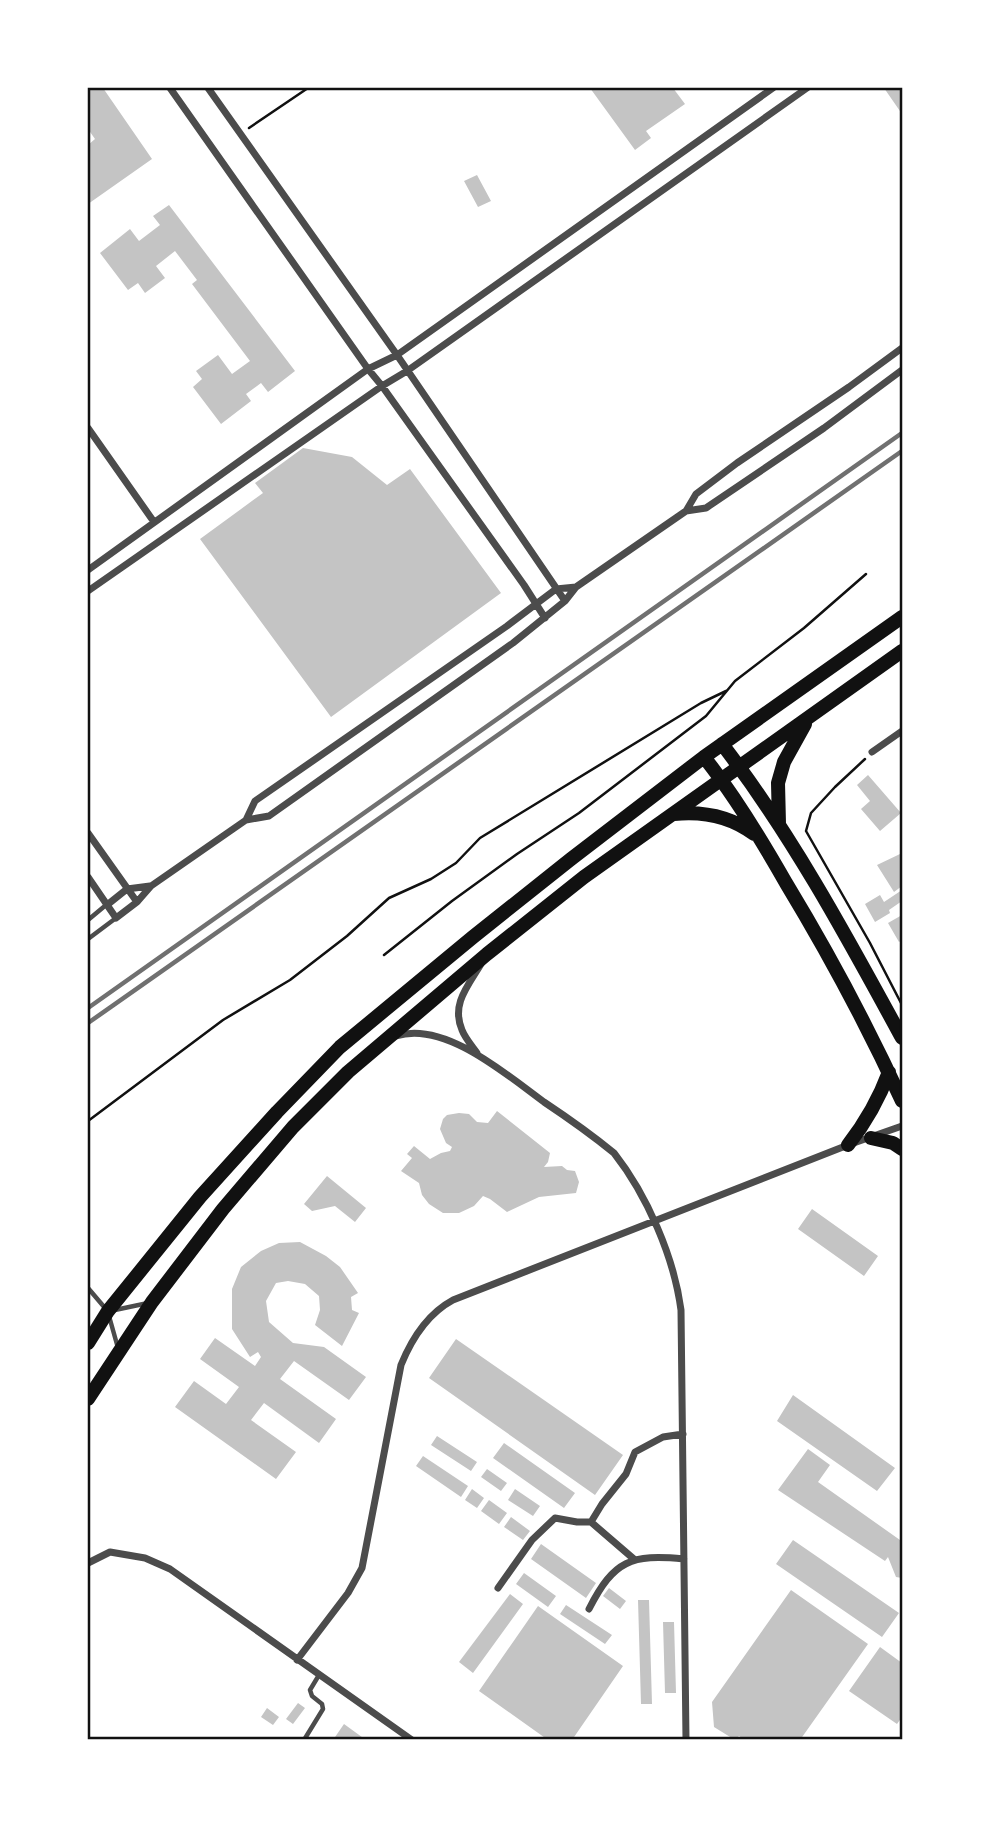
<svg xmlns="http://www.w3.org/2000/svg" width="990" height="1827" font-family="'Zilla Slab',serif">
<rect width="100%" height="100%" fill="#fff"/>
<path fill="#c4c4c4" d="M 88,88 L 103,88 L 152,159 L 88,204 L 88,145 L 95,139 L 88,129 Z
M 590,88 L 673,88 L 685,104 L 646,131 L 651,138 L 635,150 Z
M 884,88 L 902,88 L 902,114 Z
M 477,175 L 491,201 L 478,207 L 464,181 Z
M 169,205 L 295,371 L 268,392 L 261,383 L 246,394 L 251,401 L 221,424 L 193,387 L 202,379 L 196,371 L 218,355 L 232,374 L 250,361 L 192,284 L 197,280 L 175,251 L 156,266 L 165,278 L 145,293 L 138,283 L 128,290 L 100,253 L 130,229 L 139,241 L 160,225 L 153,216 Z
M 303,448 L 352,457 L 387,485 L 410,469 L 501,593 L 331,717 L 200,539 L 263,493 L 255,483 Z
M 868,775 L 901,813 L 880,831 L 861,809 L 870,801 L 857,785 Z
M 900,854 L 902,859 L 902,886 L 894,892 L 877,865 Z
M 902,890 L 902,901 L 889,910 L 890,913 L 875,922 L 865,904 L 880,895 L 884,902 Z
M 902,915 L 902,940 L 899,942 L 888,923 Z
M 497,1111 L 550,1153 L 548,1162 L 544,1167 L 562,1166 L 567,1170 L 575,1171 L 579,1182 L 576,1193 L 539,1197 L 507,1212 L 490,1199 L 483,1196 L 474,1206 L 459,1213 L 443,1213 L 429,1204 L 422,1195 L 419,1183 L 401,1171 L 412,1158 L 407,1154 L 414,1146 L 430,1159 L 441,1153 L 450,1151 L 452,1147 L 446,1143 L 440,1129 L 443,1119 L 447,1115 L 459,1113 L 469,1114 L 477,1122 L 488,1123 Z
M 327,1176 L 366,1208 L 355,1222 L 335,1206 L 312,1211 L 304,1204 Z
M 812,1209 L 878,1256 L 864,1276 L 798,1229 Z
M 300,1242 L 326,1256 L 340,1267 L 358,1293 L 351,1297 L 352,1310 L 359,1313 L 342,1346 L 315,1325 L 320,1310 L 319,1296 L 305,1284 L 288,1281 L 276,1283 L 266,1301 L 269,1322 L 293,1343 L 324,1347 L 366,1377 L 349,1400 L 294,1361 L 280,1379 L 336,1419 L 319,1443 L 264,1403 L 251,1420 L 296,1452 L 276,1479 L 175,1407 L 194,1381 L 226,1404 L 239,1387 L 200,1359 L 215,1338 L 255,1366 L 261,1357 L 258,1352 L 250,1357 L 232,1329 L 232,1289 L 241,1267 L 261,1251 L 279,1243 Z
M 456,1339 L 623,1455 L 595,1495 L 429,1378 Z
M 793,1395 L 895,1468 L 877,1491 L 777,1421 Z
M 437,1436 L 477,1462 L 471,1471 L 431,1445 Z
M 504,1443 L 575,1493 L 564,1508 L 493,1458 Z
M 808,1449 L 830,1465 L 818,1482 L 900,1540 L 902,1540 L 902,1578 L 896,1577 L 888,1557 L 885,1561 L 778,1490 Z
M 423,1456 L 468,1486 L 461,1497 L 416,1466 Z
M 487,1469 L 507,1483 L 501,1491 L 481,1477 Z
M 472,1489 L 484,1498 L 477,1508 L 465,1500 Z
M 515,1489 L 540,1506 L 533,1516 L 508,1500 Z
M 489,1500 L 507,1513 L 499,1524 L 481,1511 Z
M 511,1517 L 530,1531 L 523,1540 L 504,1527 Z
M 793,1540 L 899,1613 L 882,1637 L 776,1564 Z
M 541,1544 L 596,1583 L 586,1598 L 531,1559 Z
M 524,1573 L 556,1596 L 548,1607 L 516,1584 Z
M 609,1588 L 626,1601 L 620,1609 L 603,1596 Z
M 791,1590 L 868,1644 L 800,1740 L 745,1740 L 739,1736 L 735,1740 L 714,1727 L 712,1702 Z
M 510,1594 L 523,1604 L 473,1673 L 459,1662 Z
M 638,1600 L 649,1600 L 652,1704 L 641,1704 Z
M 566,1605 L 612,1635 L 605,1644 L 560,1614 Z
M 538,1606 L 623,1666 L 572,1740 L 548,1740 L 479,1691 Z
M 663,1622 L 674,1622 L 676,1693 L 665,1693 Z
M 880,1647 L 902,1663 L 902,1717 L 897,1724 L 849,1691 Z
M 298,1703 L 305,1708 L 293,1724 L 286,1719 Z
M 267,1708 L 279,1717 L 273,1725 L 261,1717 Z
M 344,1724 L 366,1740 L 333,1740 Z"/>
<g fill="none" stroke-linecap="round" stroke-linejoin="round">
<path stroke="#111" stroke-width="2.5" d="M 249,128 L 308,88
M 865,759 L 835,787 L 811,813 L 806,831 L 870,943 L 902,1005
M 384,955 L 452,901 L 517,854 L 579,813 L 706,716 L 735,681 L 804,628 L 866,574
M 88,1121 L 223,1020 L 290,980 L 347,936 L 389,898 L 431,879 L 456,863 L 480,838 L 701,703 L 726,691"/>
<path stroke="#4c4c4c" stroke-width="4.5" d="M 88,920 L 106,905
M 88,939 L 116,918
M 88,1288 L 105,1308
M 115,1310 L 148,1303
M 109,1316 L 118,1348
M 304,1740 L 323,1709 L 322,1704 L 312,1696 L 310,1690 L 319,1675"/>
<path stroke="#4c4c4c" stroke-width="7" d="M 170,88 L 368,369 L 382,386 L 524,585 L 545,618
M 208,88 L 397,355 L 565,601
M 88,428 L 154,522
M 686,511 L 706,508 L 824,428 L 902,370
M 88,570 L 368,369 L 397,355 L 773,88
M 88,591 L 382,386 L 407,371 L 807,88
M 872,752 L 902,731
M 246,820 L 255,801 L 507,626 L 556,589 L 576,587
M 88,833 L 137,902
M 88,877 L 116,918 L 137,902 L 151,886 L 246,820 L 269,816 L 513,643 L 565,601 L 576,587 L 686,511 L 696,494 L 737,463 L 849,387 L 902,348
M 107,905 L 127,889 L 150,886
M 396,1036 C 444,1020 507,1075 544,1102 C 568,1118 592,1135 614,1153 C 647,1195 674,1257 681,1310 L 686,1740
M 477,1053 C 472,1046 465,1038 462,1030 C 451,1004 468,986 481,964
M 591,1522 L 635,1560
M 88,1563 L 110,1552 L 145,1558 L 170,1569 L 412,1740
M 498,1588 L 532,1540 L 555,1518 L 577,1522 L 591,1522 L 602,1504 L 626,1474 L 635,1452 L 663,1437 L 683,1434
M 589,1609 C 614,1560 631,1554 684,1559
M 297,1660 L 348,1593 L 362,1568 L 401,1365 C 412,1338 427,1314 453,1300 L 848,1145 L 902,1126"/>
<path stroke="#111" stroke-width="14" d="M 722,744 C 792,835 847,937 902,1038
M 704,757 C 735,796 761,839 786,883 C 829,954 867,1025 902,1101
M 674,814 C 703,811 730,816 754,834
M 779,824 L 778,783 L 784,762 L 805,724
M 871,1138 L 893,1143 L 902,1149
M 848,1145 C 866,1122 879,1099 889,1072
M 88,1343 L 108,1311 L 200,1197 L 277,1112 L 340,1047 L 473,937 L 571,859 L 704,757 L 902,617
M 88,1399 L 152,1302 L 223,1209 L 293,1127 L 348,1072 L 487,954 L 584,877 L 902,651"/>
<path stroke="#707070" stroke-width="4.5" d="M 88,1008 L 902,433
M 88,1023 L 902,451"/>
</g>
<rect width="990" height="1827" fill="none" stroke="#ffffff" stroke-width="178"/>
<rect x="89" y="89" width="812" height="1649" fill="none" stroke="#111" stroke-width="2.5"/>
</svg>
